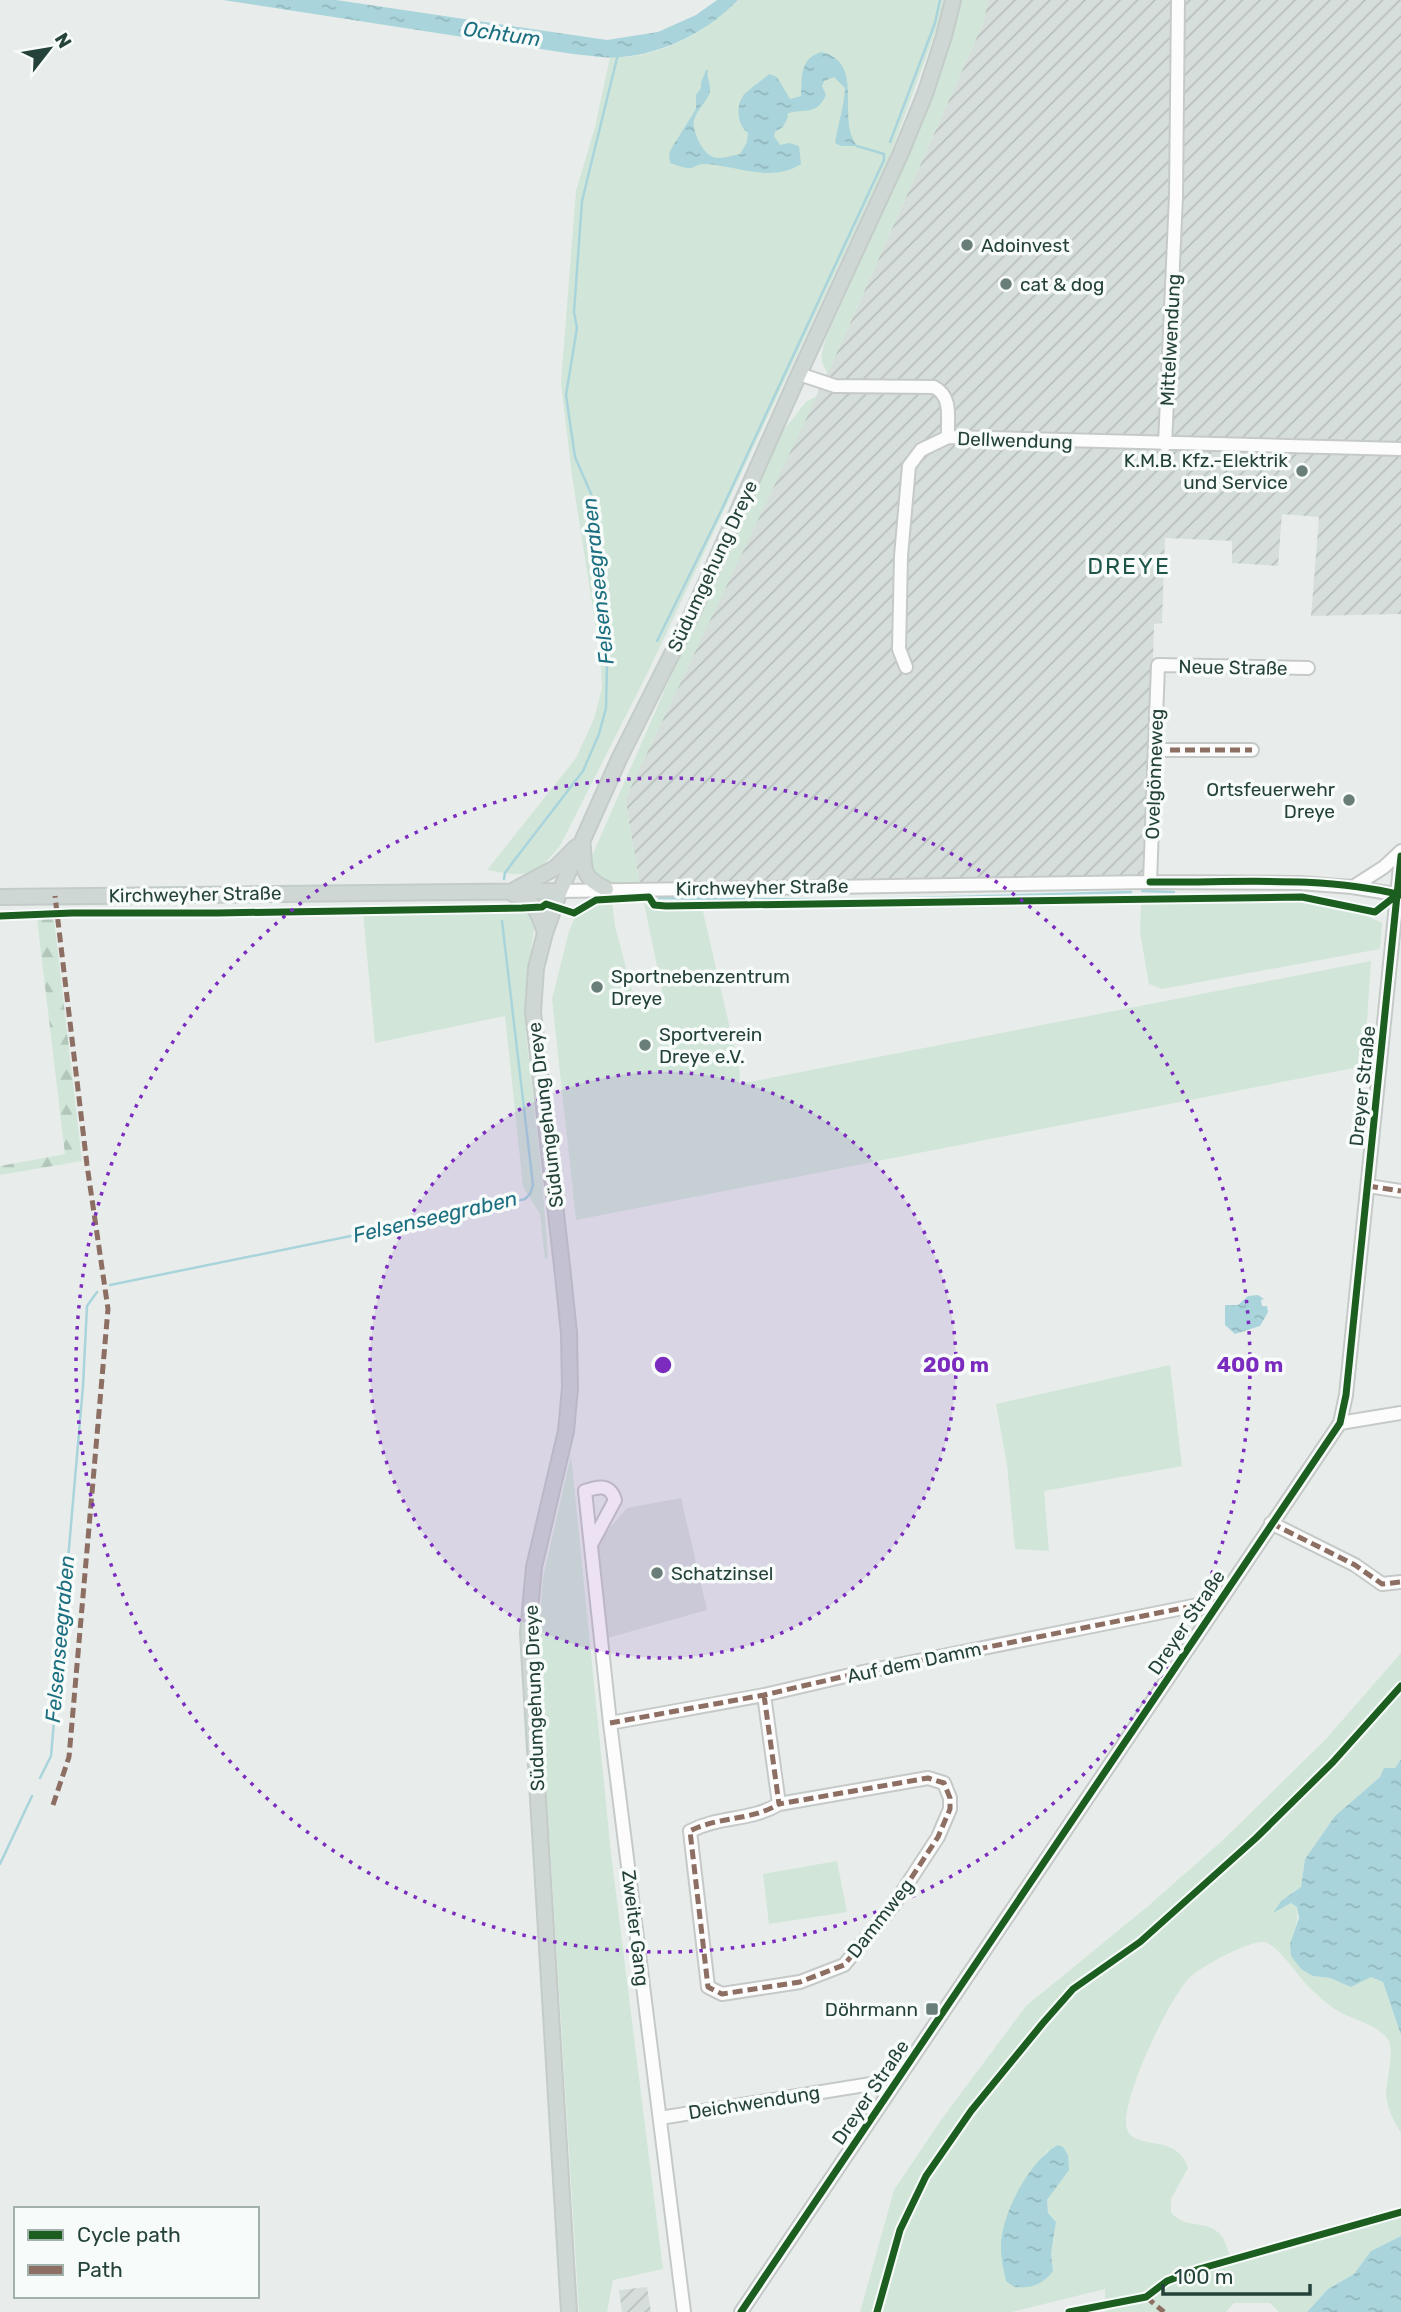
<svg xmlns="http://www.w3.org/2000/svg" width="1401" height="2312" font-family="Rubik,sans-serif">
<defs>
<pattern id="industrial-furrows" width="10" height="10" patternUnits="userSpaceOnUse" patternTransform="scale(1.75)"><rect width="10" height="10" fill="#d6dedb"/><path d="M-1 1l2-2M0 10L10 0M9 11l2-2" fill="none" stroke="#b8c0bd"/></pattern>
<pattern id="forest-firs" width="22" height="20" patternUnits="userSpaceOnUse" patternTransform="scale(1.75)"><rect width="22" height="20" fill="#d1e6d8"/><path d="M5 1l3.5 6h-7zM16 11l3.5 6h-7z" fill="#b3c6ba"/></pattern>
<pattern id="water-ripples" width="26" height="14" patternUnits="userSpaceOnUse" patternTransform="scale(1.75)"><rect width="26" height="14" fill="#a9d4db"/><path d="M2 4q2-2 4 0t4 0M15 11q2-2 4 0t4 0" fill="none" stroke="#91b7bd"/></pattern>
</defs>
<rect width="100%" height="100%" fill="#e8edeb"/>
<path fill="#d6dedb" d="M 681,1498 L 707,1610 L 604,1639 L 595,1545 L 627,1508 Z"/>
<path fill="url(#industrial-furrows)" d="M 988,0 L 1401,0 L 1401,614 L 1311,616 L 1319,517 L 1282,514 L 1278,566 L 1232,563 L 1232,541 L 1165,538 L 1162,623 L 1154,624 L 1147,880 L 640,886 L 625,799 L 843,339 L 983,23 Z
M 647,2287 L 651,2312 L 622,2312 L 619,2290 Z"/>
<path fill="#d1e6d8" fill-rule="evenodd" d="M 738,0 L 944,0 L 938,25 L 889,158 L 649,670 L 560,846 C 534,878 526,877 487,870 L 576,758 L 594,719 L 602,688 L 600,654 L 572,476 L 561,382 L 576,191 L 595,127 L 610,57 C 656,60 707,32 738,0 Z
M 962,0 L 988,0 L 983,23 L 828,373 C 818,361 822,351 826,338 C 876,227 929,118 962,0 Z
M 817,396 L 625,799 L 640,886 C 620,884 597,886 588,865 L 773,443 L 806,402 Z
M 612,900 L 615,926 L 637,1009 L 665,1005 L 644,903 L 654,907 L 702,907 L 740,1072 L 739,1084 L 1371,961 L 1364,1066 L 576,1220 L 552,999 L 569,931 L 575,917 L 584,908 L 600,902 Z
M 1302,900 L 1365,915 L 1382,923 L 1380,949 L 1162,989 L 1149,984 L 1140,933 L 1141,903 Z
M 363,912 L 528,912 L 535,921 L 525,998 L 526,1035 L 542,1177 L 548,1258 L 545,1259 L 540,1214 L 523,1187 L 505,1016 L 375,1043 Z
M 1170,1365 L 1182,1466 L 1044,1491 L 1049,1551 L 1015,1549 L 1007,1465 L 996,1404 Z
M 571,1455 L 611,1853 L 663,2269 L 613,2280 L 607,2312 L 579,2312 L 538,1653 L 543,1578 Z
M 1401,1653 L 1401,1759 L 1395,1768 L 1384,1768 L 1380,1777 L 1335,1816 L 1305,1859 L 1301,1887 L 1281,1901 L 1275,1911 L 1291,1903 L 1297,1907 C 1300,1925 1289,1938 1291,1956 L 1313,1976 L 1330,1978 L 1339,1982 L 1371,1977 L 1383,1982 L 1401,2035 L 1401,2133 C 1394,2122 1387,2108 1386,2094 C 1386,2080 1396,2048 1387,2038 C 1374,2023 1353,2020 1336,2010 C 1327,2004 1316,1994 1308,1986 C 1298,1976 1277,1944 1264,1942 C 1249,1940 1200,1967 1189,1978 C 1168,2001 1125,2092 1126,2123 C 1127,2154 1177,2130 1188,2168 L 1171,2199 L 1171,2212 C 1187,2231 1206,2218 1221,2235 C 1226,2242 1229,2254 1232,2262 L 1401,2215 L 1401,2236 L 1371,2251 L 1354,2274 L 1328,2289 L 1307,2312 L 1279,2312 L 1270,2303 L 1234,2303 L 1226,2312 L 1105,2312 L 1105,2289 L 1012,2312 L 860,2312 L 894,2190 L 941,2120 L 1026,2006 L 1147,1907 L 1222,1841 L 1325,1740 ZM 1048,2150 L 1052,2192 L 1047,2200 L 1048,2213 L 1056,2222 L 1051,2255 L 1053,2271 L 1001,2247 C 1008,2207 1022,2182 1048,2150 Z
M 837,1861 L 847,1912 L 769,1924 L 763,1874 Z"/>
<path fill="url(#forest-firs)" d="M 37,919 L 54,919 L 82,1161 L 0,1175 L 0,1166 L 65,1154 Z"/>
<path fill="url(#water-ripples)" d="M 223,0 L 336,0 L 607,40 L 658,32 L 696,15 L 717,0 L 738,0 C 708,31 665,53 622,57 C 606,59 588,55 573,54 Z
M 821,52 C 867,62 835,119 857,146 L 841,146 L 835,143 C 838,124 844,107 845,88 L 834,77 L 824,81 L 822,86 L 826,95 C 816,117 805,107 787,114 L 788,117 L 783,127 L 775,132 L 774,136 L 780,145 L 789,143 L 799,146 L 801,164 C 770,184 734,164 702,164 C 699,164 694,167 692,168 C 685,169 677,165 670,163 L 669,154 L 671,149 L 696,109 L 696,95 L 701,88 L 701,83 L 706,70 L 708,70 C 706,79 711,84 710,91 C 708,101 697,109 694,120 C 692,131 702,153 713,157 C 720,160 733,155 740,154 L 747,142 L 748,133 C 738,126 735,107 743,96 C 746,91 764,79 769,74 L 777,77 L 790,99 L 801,96 C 802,78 799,59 821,52 Z
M 1258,1295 L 1264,1299 L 1261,1300 L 1262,1306 L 1267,1306 L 1268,1312 L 1260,1326 L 1235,1334 L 1225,1325 L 1225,1305 L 1238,1305 L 1248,1296 Z
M 1401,1759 L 1401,2035 L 1383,1982 L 1371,1977 L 1351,1987 L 1330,1978 L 1313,1976 L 1301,1969 L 1291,1956 L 1290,1944 L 1299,1918 L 1297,1907 L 1291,1903 L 1273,1913 L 1281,1901 L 1301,1887 L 1305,1859 L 1335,1816 L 1380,1777 L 1384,1768 L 1395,1768 Z
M 1058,2145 L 1063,2147 L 1068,2155 L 1069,2170 L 1047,2200 L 1048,2213 L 1056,2222 L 1051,2254 L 1053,2271 C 1044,2284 1030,2289 1015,2287 L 1006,2281 C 1004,2271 1001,2259 1001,2248 C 1000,2215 1030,2160 1058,2145 Z
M 1401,2236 L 1401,2312 L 1307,2312 L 1328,2289 L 1354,2274 L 1371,2251 Z"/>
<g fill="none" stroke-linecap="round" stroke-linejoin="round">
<path stroke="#a9d4db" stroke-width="2.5" d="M 890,142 L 935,23 L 940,0
M 657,641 L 721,511 L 884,160 L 884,154 L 857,146
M 504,879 L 505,873 L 513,862 L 583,771 L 599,734 L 606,708 L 607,667 L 599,586 L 589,528 L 592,496 L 575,457 L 566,395 L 577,328 L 574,312 L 582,201 L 618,54
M 1142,891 L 1174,892
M 659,898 L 844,900 L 1131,892
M 110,1285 L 483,1209 L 525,1199 L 530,1194 L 533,1185 L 502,921
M 40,1778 L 51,1756 L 83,1386 L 87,1306 L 97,1292
M 0,1864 L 32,1796"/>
<g stroke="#c5cac8" stroke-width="16">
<path id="minor" d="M 799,374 L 835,386 L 934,387 C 953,397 947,418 948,437
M 1165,445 L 1176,196 L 1178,0
M 906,667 L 899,649 L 901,556 L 909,466 L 921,450 L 948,437 L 1401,449
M 1155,750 L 1252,750
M 1150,882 L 1158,665 L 1308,668
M 1353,887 L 1384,867 L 1401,851
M 560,891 L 1150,882 L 1300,883 L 1352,887 L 1401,895
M 1368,1186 L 1401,1191
M 1340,1423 L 1401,1413
M 1271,1523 L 1355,1565 L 1382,1584 L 1401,1582
M 592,1543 L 615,1500 C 610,1484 599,1486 585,1491 L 610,1723 L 684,2312
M 764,1695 L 779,1804 L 928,1778 L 944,1783 L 950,1798 L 950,1809 L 938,1837 L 893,1906 L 844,1965 L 800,1982 L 722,1994 L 708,1987 L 690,1831 C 719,1816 751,1821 779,1804
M 610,1723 L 764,1695 L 863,1672 L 1218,1601
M 660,2118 L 871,2084 L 887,2093
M 741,2312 L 1340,1423 L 1346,1395 L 1401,856"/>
</g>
<g stroke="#c3ccc9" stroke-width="18">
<path id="major" d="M 583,846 C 584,871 582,877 606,889
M 516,889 L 555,868 L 576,847
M 513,894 C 534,900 539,913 545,933
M 0,897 L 560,891
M 569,2312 L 528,1633 L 534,1567 L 566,1431 L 570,1388 L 569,1333 L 562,1266 L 533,1012 L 536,968 L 545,933 L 560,891 L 619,759 L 692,614 L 799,374 L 900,155 L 925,94 L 944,36 L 953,0"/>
</g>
<use href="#minor" stroke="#fcfcfc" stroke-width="12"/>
<use href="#major" stroke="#cfd7d5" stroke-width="14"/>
<path stroke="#8d6e63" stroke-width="5" stroke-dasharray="10 5" stroke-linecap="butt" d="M 1155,750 L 1252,750
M 1368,1186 L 1401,1191
M 1271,1523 L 1355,1565 L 1382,1584 L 1401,1582
M 764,1695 L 779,1804 L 928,1778 L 944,1783 L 950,1798 L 950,1809 L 938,1837 L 893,1906 L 844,1965 L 800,1982 L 722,1994 L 708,1987 L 690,1831 C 719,1816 751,1821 779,1804
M 610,1723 L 764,1695 L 863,1672 L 1218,1601
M 53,1805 L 69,1757 L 108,1309 L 87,1165 L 55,896
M 1146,2297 L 1164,2312"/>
<g stroke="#f7fbf9" stroke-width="11">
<path id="cycleway" d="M 1150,882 C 1232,883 1321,875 1401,895
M 0,916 L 72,913 L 217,913 L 522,908 L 542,907 L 546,904 L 574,913 L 596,900 L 649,897 L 654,905 L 666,906 L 1302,897 L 1375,912 L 1398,894
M 741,2312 L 1340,1423 L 1346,1395 L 1401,856
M 877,2312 L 900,2230 L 926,2176 L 971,2111 L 1043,2023 L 1073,1989 L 1140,1942 L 1256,1838 L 1333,1762 L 1401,1686
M 1069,2312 L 1146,2297 L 1167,2281 L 1199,2269 L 1401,2212"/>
</g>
<use href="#cycleway" stroke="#1b5e20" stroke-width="7"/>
</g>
<circle cx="663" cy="1365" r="293" fill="#7b2cbf" fill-opacity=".12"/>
<g fill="none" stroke="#7b2cbf" stroke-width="3.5" stroke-dasharray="3.5 7">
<circle cx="663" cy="1365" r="293"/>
<circle cx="663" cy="1365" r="587"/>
</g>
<g fill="#697e78" stroke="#f7fbf9" stroke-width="2.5">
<circle cx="967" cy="245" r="7"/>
<circle cx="1006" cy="284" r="7"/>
<circle cx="1302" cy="471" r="7"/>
<circle cx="1349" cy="800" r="7"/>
<circle cx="597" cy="987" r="7"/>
<circle cx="645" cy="1045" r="7"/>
<circle cx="657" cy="1573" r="7"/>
<rect x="925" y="2002" width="14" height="14" rx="3.5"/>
</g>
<g text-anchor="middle" stroke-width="7" stroke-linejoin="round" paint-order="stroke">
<g font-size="19" fill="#24423a" stroke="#f7fbf9" text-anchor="start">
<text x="981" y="252">Adoinvest</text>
<text x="1020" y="291">cat &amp; dog</text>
<text x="1288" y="467" text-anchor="end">K.M.B. Kfz.-Elektrik<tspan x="1288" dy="22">und Service</tspan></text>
<text x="1335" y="796" text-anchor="end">Ortsfeuerwehr<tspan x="1335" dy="22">Dreye</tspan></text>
<text x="611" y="983">Sportnebenzentrum<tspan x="611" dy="22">Dreye</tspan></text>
<text x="659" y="1041">Sportverein<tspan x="659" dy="22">Dreye e.V.</tspan></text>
<text x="671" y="1580">Schatzinsel</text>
<text x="918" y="2016" text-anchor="end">Döhrmann</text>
</g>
<g font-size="19" fill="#24423a" stroke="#f7fbf9">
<text transform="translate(1170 340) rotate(-87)" y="7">Mittelwendung</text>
<text transform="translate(1015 440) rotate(2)" y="7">Dellwendung</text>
<text transform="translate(712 566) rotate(-65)" y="7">Südumgehung Dreye</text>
<text transform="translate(1233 667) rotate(1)" y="7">Neue Straße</text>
<text transform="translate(1154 774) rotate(-88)" y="7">Ovelgönneweg</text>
<text transform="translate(762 887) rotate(-1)" y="7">Kirchweyher Straße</text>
<text transform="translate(195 894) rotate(-1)" y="7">Kirchweyher Straße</text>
<text transform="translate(1362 1086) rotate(-84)" y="7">Dreyer Straße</text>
<text transform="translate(545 1115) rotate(-97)" y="7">Südumgehung Dreye</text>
<text transform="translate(1186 1622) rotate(-56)" y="7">Dreyer Straße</text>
<text transform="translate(914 1662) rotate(-12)" y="7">Auf dem Damm</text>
<text transform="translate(534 1698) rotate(-92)" y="7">Südumgehung Dreye</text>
<text transform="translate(880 1918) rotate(-52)" y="7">Dammweg</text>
<text transform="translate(636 1928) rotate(83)" y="7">Zweiter Gang</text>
<text transform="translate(870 2092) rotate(-56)" y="7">Dreyer Straße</text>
<text transform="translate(754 2102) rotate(-9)" y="7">Deichwendung</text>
</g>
<g font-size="21" font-style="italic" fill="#1c6f80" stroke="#f7fbf9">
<text transform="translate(502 34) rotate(8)" y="7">Ochtum</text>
<text transform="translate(598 581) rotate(-96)" y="7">Felsenseegraben</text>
<text transform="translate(435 1217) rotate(-13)" y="7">Felsenseegraben</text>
<text transform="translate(60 1639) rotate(-85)" y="7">Felsenseegraben</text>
</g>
<g font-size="23" letter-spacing="2" fill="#1f5548" stroke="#f7fbf9">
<text x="1129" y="574">DREYE</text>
</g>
</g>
<circle cx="663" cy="1365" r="10" fill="#7b2cbf" stroke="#f7fbf9" stroke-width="3.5"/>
<g font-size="21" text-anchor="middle" font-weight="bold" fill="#7b2cbf" stroke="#f7fbf9" stroke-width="7" stroke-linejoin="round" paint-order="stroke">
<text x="956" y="1372">200 m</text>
<text x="1250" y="1372">400 m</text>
</g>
<rect x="14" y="2207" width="245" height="91" fill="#f7fbf9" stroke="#a3b1ad" stroke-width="2"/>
<rect x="28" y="2230" width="35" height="10" fill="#1b5e20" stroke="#a3b1ad" stroke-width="2"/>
<text x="77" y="2242" font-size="21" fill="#24423a">Cycle path</text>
<rect x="28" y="2265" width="35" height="10" fill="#8d6e63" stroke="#a3b1ad" stroke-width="2"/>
<text x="77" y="2277" font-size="21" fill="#24423a">Path</text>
<g transform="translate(49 49) rotate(59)" stroke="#f7fbf9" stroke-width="5" paint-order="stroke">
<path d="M0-5L12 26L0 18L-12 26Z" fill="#24423a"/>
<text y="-10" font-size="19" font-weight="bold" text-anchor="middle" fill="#24423a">N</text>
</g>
<path d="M1163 2284v10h147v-10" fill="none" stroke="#24423a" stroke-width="3.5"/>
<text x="1174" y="2284" font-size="21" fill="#24423a" stroke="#f7fbf9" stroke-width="5" paint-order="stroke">100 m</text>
</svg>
